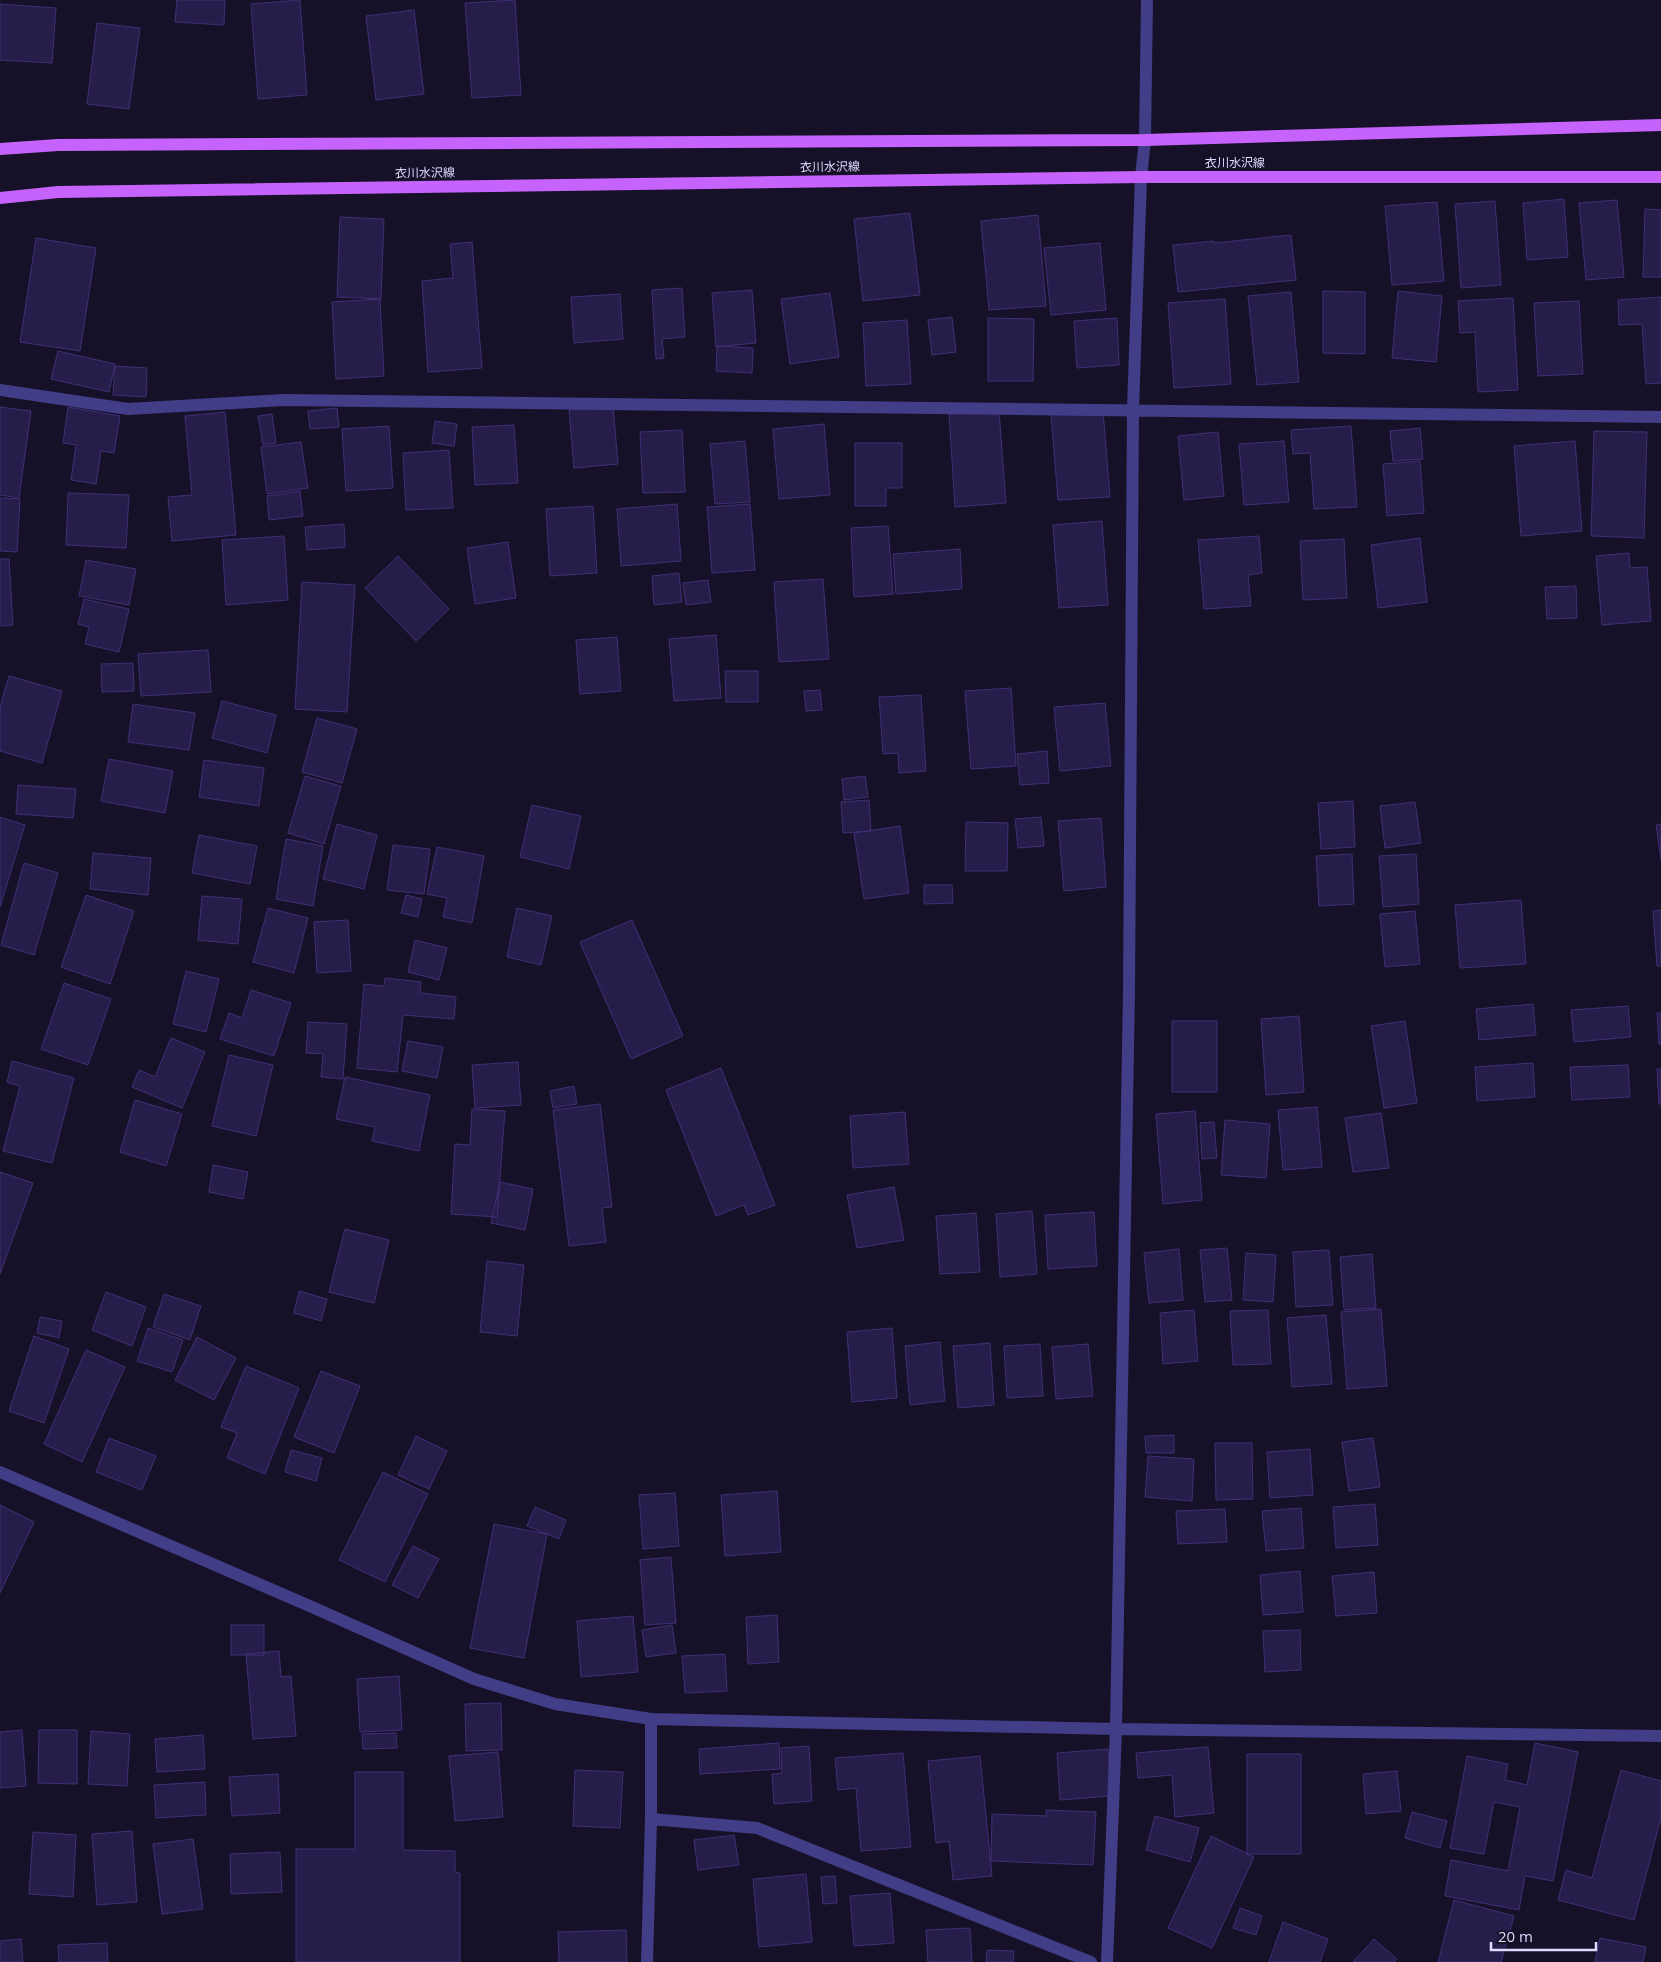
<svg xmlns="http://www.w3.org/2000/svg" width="1661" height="1962" font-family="'Open Sans','Noto Sans JP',sans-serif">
<rect width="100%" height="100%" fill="#161129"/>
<path fill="#271d4a" stroke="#3f3076" d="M 177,0 L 225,0 L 224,25 L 175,22 Z
M 300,0 L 307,95 L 258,99 L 251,4 Z
M 515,0 L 521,95 L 472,98 L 465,3 Z
M 0,4 L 56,8 L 52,63 L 0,60 Z
M 414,10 L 424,94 L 376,100 L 366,16 Z
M 97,23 L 140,28 L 129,109 L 87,104 Z
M 1564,199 L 1568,257 L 1527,260 L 1523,203 Z
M 1617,200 L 1624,277 L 1586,280 L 1579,203 Z
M 1495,201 L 1501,285 L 1461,288 L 1455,204 Z
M 1437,202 L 1444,281 L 1392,285 L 1385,206 Z
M 1645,209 L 1661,210 L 1661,277 L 1643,277 Z
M 910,213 L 920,295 L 863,301 L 854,219 Z
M 1038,215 L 1046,306 L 989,310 L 981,221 Z
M 340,217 L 384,219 L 381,299 L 337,297 Z
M 1291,235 L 1296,280 L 1178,292 L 1173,245 L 1214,241 L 1214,243 Z
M 36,238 L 96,248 L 80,351 L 20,342 Z
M 472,242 L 482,368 L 428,372 L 422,281 L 453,278 L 450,244 Z
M 1100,243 L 1106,310 L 1051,315 L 1044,248 Z
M 682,288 L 685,337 L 662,339 L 664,358 L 656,359 L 652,290 Z
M 752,290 L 756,343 L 716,347 L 712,293 Z
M 1323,291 L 1365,292 L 1365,354 L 1323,353 Z
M 1398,291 L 1442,296 L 1436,362 L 1392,358 Z
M 1291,292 L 1299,382 L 1257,385 L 1248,296 Z
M 830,293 L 839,357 L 790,364 L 781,299 Z
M 620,294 L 623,339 L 574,343 L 571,297 Z
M 1661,297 L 1661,383 L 1646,384 L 1642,324 L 1619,325 L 1618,300 Z
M 1513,298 L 1518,390 L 1478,392 L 1475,332 L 1460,333 L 1458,301 Z
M 380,299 L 384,376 L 336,379 L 332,302 Z
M 1225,299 L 1231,384 L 1174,388 L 1168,303 Z
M 1579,301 L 1583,374 L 1538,376 L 1534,303 Z
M 952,317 L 956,352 L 932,355 L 928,320 Z
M 988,318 L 1034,319 L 1033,381 L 988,381 Z
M 1117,318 L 1119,365 L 1077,368 L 1074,321 Z
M 907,320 L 911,384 L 866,386 L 863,323 Z
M 717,346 L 753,348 L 752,373 L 716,371 Z
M 58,351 L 115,364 L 109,392 L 51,379 Z
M 115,366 L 147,368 L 146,397 L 113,395 Z
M 613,406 L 618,464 L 574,468 L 569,410 Z
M 0,407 L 31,411 L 19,498 L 0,495 Z
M 68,407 L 120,416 L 114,453 L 101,451 L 96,484 L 71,480 L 76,445 L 63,443 Z
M 337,408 L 339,427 L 310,429 L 308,411 Z
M 999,411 L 1006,503 L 955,507 L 949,414 Z
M 1103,411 L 1110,497 L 1058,500 L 1051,414 Z
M 225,412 L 236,535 L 172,541 L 168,497 L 192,495 L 185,416 Z
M 272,414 L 276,443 L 263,445 L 258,416 Z
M 435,421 L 457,424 L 454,446 L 432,443 Z
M 824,424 L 830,495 L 779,499 L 773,429 Z
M 514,425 L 518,483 L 475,485 L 472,427 Z
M 389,426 L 393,488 L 346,491 L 342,429 Z
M 1351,426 L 1357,507 L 1314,509 L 1310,453 L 1293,454 L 1291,430 Z
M 1420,428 L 1423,459 L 1393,461 L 1390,431 Z
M 682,430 L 685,492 L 643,493 L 640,432 Z
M 1594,431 L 1647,432 L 1644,538 L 1591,536 Z
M 1218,432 L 1224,496 L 1184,500 L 1178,436 Z
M 745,441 L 750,502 L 715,504 L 710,444 Z
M 1284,441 L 1289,502 L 1244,505 L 1239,444 Z
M 1575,441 L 1582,531 L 1521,536 L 1514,446 Z
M 301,442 L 308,488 L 267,494 L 261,447 Z
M 855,443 L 902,443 L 902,488 L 886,488 L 886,506 L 855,506 Z
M 449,450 L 453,508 L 406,510 L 403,453 Z
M 1420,461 L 1424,513 L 1387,516 L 1383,464 Z
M 300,491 L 303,516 L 269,520 L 267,496 Z
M 68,493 L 129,495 L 126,548 L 66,545 Z
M 0,498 L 20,499 L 17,552 L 0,551 Z
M 677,504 L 681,561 L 621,566 L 617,509 Z
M 750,504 L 755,570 L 712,573 L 707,507 Z
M 593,506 L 597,573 L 550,576 L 546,509 Z
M 1102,521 L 1108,605 L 1059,608 L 1053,525 Z
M 344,524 L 345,547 L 307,550 L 305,527 Z
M 888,526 L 893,594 L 854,597 L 851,528 Z
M 284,536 L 288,600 L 226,605 L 222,540 Z
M 1259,536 L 1262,573 L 1248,575 L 1251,606 L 1204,609 L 1198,540 Z
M 1420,538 L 1427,602 L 1378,608 L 1371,545 Z
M 1344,539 L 1347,598 L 1303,600 L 1300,541 Z
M 508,542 L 516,598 L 475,604 L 467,548 Z
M 960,549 L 962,589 L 896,594 L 893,554 Z
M 1629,553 L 1630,568 L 1647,567 L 1651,621 L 1602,625 L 1596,556 Z
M 398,556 L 449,609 L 416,641 L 365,588 Z
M 0,559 L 9,559 L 13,625 L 0,626 Z
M 86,560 L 136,569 L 129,605 L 79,596 Z
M 679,573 L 682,602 L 654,605 L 652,576 Z
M 823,579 L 829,659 L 779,662 L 774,582 Z
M 708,580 L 711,602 L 686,605 L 683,583 Z
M 302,582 L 355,585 L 347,712 L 295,709 Z
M 1576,586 L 1577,618 L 1547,619 L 1545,587 Z
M 84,599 L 129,609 L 119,652 L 85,644 L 89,627 L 78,624 Z
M 716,635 L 721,698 L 674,701 L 669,639 Z
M 617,637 L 621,691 L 580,694 L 576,640 Z
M 208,650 L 211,692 L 141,696 L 138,654 Z
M 133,663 L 134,691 L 102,692 L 101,664 Z
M 725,671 L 758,671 L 758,702 L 726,702 Z
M 9,676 L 62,691 L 42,763 L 0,751 L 0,707 Z
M 1011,688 L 1016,766 L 971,769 L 965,691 Z
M 820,690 L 822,710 L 806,711 L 804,691 Z
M 921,695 L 926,771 L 899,773 L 898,753 L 883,754 L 879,697 Z
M 222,701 L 276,715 L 267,753 L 212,738 Z
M 1105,703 L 1111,766 L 1060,771 L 1054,707 Z
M 133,704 L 195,713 L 189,750 L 128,742 Z
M 317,718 L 357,729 L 342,783 L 302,772 Z
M 1047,751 L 1049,783 L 1020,785 L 1017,754 Z
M 109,759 L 173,771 L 165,813 L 101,801 Z
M 204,760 L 264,768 L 259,806 L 199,797 Z
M 305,776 L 341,786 L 324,844 L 288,833 Z
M 865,776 L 868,797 L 844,800 L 842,779 Z
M 18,785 L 76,789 L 73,818 L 16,814 Z
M 869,800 L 871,831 L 843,833 L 841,802 Z
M 1353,801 L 1355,847 L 1321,849 L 1318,803 Z
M 1415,802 L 1421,843 L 1385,848 L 1380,806 Z
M 532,805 L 581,816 L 569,869 L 520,857 Z
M 0,817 L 25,825 L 0,907 Z
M 1041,817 L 1044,846 L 1018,848 L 1015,819 Z
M 1101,818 L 1106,887 L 1064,891 L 1058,821 Z
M 966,822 L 1008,823 L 1007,871 L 965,871 Z
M 337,824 L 377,835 L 364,889 L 323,879 Z
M 1661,824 L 1661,859 L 1656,825 Z
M 900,826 L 909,893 L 864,899 L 854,833 Z
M 199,835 L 257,846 L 250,884 L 192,873 Z
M 286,839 L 323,846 L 313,906 L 276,899 Z
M 393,845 L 430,849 L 424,894 L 387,890 Z
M 437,847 L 484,856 L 472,923 L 443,917 L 447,898 L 427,894 Z
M 93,853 L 151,858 L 148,895 L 90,889 Z
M 1352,854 L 1354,904 L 1319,906 L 1316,856 Z
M 1416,854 L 1419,904 L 1383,907 L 1379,856 Z
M 24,863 L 58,873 L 34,955 L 1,945 Z
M 924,885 L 952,885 L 953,903 L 924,904 Z
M 86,895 L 134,911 L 110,984 L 61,967 Z
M 406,895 L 422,899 L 418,917 L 401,913 Z
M 202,896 L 242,899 L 238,944 L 198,940 Z
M 1521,900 L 1526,964 L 1460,968 L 1455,905 Z
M 268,908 L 308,918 L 294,973 L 253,962 Z
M 517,908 L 552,916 L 541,965 L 507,957 Z
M 1661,910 L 1661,966 L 1657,966 L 1653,911 Z
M 1415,911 L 1420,964 L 1385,967 L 1380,914 Z
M 348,920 L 351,971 L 317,973 L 314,922 Z
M 632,920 L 683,1036 L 631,1059 L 580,942 Z
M 415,940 L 447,948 L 439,980 L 408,972 Z
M 186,971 L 219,979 L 206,1032 L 173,1024 Z
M 385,978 L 421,982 L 420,993 L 456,997 L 454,1019 L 403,1015 L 397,1072 L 357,1068 L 364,984 L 384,986 Z
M 64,983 L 111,999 L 88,1065 L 41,1049 Z
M 251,990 L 291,1003 L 274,1056 L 220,1039 L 229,1013 L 242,1018 Z
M 1533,1004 L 1536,1035 L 1479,1040 L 1476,1009 Z
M 1628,1006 L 1631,1037 L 1574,1042 L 1571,1010 Z
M 1657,1013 L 1661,1013 L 1661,1044 L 1659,1044 Z
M 1299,1016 L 1304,1092 L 1266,1095 L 1261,1019 Z
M 1172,1021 L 1217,1021 L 1217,1092 L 1172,1092 Z
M 1405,1021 L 1417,1103 L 1384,1108 L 1371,1026 Z
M 308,1022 L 347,1024 L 343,1079 L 321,1077 L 323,1054 L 306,1053 Z
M 171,1038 L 205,1052 L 182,1108 L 132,1087 L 139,1070 L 155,1077 Z
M 408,1041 L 443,1047 L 437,1078 L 402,1071 Z
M 229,1055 L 273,1065 L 256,1136 L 212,1126 Z
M 12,1061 L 74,1078 L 52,1163 L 3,1151 L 20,1086 L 7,1082 Z
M 518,1062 L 521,1105 L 475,1108 L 472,1065 Z
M 1533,1063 L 1535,1097 L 1477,1101 L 1475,1067 Z
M 1628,1065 L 1630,1097 L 1572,1100 L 1570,1067 Z
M 721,1068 L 775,1205 L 748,1215 L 744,1205 L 716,1216 L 666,1090 Z
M 1657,1069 L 1661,1069 L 1661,1104 L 1659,1104 Z
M 345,1077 L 430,1095 L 419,1151 L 372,1141 L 375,1127 L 336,1119 Z
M 574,1086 L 577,1104 L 553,1108 L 550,1091 Z
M 135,1100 L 182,1114 L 166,1166 L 120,1152 Z
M 600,1104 L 612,1207 L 602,1208 L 606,1242 L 569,1246 L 553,1110 Z
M 1317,1107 L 1322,1167 L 1283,1170 L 1278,1110 Z
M 472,1109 L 505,1111 L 497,1217 L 451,1214 L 455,1144 L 470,1145 Z
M 1195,1111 L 1202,1200 L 1163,1204 L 1156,1114 Z
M 905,1112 L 909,1164 L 853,1168 L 850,1116 Z
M 1381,1113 L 1389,1168 L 1353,1172 L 1345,1118 Z
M 1225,1120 L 1270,1124 L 1266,1178 L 1221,1175 Z
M 1214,1122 L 1217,1158 L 1202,1159 L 1200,1123 Z
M 213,1165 L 248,1172 L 243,1199 L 209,1192 Z
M 0,1172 L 33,1183 L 0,1274 Z
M 500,1182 L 533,1189 L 525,1230 L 491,1223 Z
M 894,1187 L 904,1240 L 857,1248 L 847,1195 Z
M 1032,1211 L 1037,1274 L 1000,1277 L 996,1214 Z
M 1094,1212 L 1097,1266 L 1048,1269 L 1045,1215 Z
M 976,1213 L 980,1272 L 940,1274 L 936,1216 Z
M 345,1229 L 389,1240 L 374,1303 L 329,1292 Z
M 1227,1248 L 1232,1300 L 1205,1302 L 1200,1250 Z
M 1179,1249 L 1183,1300 L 1149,1303 L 1144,1253 Z
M 1329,1250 L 1333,1305 L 1296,1307 L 1293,1252 Z
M 1246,1253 L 1276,1255 L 1273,1302 L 1243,1300 Z
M 1372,1254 L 1376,1308 L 1344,1310 L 1340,1257 Z
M 487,1261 L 524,1265 L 517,1336 L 480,1332 Z
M 299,1291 L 327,1299 L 321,1321 L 294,1313 Z
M 106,1292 L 146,1307 L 132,1346 L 92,1330 Z
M 164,1294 L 201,1306 L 190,1340 L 153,1327 Z
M 1381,1309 L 1387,1386 L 1347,1389 L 1341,1312 Z
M 1194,1310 L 1198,1361 L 1163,1364 L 1160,1313 Z
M 1268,1310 L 1271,1364 L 1233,1365 L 1230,1311 Z
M 1326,1315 L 1332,1384 L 1292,1387 L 1287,1318 Z
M 40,1317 L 62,1321 L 59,1338 L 37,1333 Z
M 148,1328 L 183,1340 L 172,1372 L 137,1361 Z
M 892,1328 L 897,1398 L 852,1402 L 847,1332 Z
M 34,1336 L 69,1349 L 44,1423 L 9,1411 Z
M 197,1337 L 236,1358 L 214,1400 L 175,1380 Z
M 940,1342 L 945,1401 L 910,1405 L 905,1346 Z
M 990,1343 L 994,1405 L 958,1408 L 953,1346 Z
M 1040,1344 L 1043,1396 L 1007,1398 L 1004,1346 Z
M 1088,1344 L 1093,1396 L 1056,1399 L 1052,1347 Z
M 86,1350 L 125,1367 L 82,1462 L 44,1444 Z
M 246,1366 L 299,1388 L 265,1474 L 227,1458 L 237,1433 L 221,1427 Z
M 321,1371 L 360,1386 L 334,1453 L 294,1437 Z
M 1174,1435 L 1174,1453 L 1146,1453 L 1145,1436 Z
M 416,1436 L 447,1451 L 429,1489 L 398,1475 Z
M 109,1438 L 156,1456 L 142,1490 L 96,1472 Z
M 1373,1438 L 1380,1487 L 1349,1491 L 1342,1442 Z
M 1215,1443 L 1252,1443 L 1253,1499 L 1216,1500 Z
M 1310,1449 L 1313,1495 L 1270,1498 L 1267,1452 Z
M 291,1450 L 322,1458 L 316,1481 L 285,1472 Z
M 1148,1456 L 1194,1459 L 1192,1501 L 1145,1497 Z
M 383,1472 L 428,1494 L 385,1582 L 339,1560 Z
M 777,1491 L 781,1552 L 725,1556 L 721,1495 Z
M 675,1493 L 679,1546 L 643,1549 L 639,1495 Z
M 1375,1504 L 1378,1545 L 1336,1548 L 1333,1507 Z
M 0,1505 L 34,1522 L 0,1593 Z
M 535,1507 L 566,1520 L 559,1539 L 527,1526 Z
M 1301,1508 L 1304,1548 L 1266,1551 L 1262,1511 Z
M 1225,1509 L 1227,1542 L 1178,1544 L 1176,1511 Z
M 494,1524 L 547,1534 L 524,1658 L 470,1648 Z
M 413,1546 L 439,1559 L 418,1598 L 392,1585 Z
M 671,1557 L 676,1623 L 645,1625 L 640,1560 Z
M 1300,1571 L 1303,1612 L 1263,1615 L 1260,1575 Z
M 1374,1572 L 1377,1613 L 1336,1616 L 1332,1576 Z
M 777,1615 L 779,1662 L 748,1664 L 746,1617 Z
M 633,1616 L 638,1672 L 581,1677 L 577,1621 Z
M 231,1625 L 264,1625 L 264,1655 L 231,1655 Z
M 672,1625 L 676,1653 L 646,1657 L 642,1630 Z
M 1300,1630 L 1301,1670 L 1265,1672 L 1263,1631 Z
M 279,1651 L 281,1677 L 291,1676 L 296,1736 L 253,1739 L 246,1654 Z
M 725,1654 L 727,1691 L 685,1693 L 682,1656 Z
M 399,1676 L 402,1730 L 360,1732 L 357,1679 Z
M 501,1703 L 502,1750 L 466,1751 L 465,1704 Z
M 22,1730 L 26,1786 L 0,1788 L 0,1732 Z
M 39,1730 L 77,1730 L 77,1784 L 38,1783 Z
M 91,1731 L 130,1734 L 127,1786 L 88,1784 Z
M 396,1733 L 397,1748 L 363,1749 L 362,1734 Z
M 203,1735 L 205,1769 L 157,1772 L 155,1739 Z
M 779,1743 L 780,1769 L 700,1774 L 699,1749 Z
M 1535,1743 L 1578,1752 L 1553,1881 L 1525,1876 L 1519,1910 L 1445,1896 L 1451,1860 L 1508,1871 L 1520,1807 L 1494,1802 L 1484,1854 L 1450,1848 L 1467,1756 L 1508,1764 L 1505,1780 L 1527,1785 Z
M 809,1746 L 812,1801 L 774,1804 L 772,1774 L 782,1773 L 781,1748 Z
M 1208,1747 L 1214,1813 L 1175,1817 L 1172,1775 L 1138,1778 L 1136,1753 Z
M 1108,1749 L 1111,1796 L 1060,1800 L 1057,1753 Z
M 498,1752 L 503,1817 L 455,1821 L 449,1756 Z
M 903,1753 L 911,1847 L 861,1851 L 856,1788 L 838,1790 L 835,1758 Z
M 1247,1754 L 1301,1754 L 1301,1854 L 1247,1854 Z
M 980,1756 L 992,1876 L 953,1880 L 949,1841 L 936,1843 L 928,1761 Z
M 575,1770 L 623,1772 L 620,1828 L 573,1826 Z
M 1621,1770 L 1661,1781 L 1661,1818 L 1634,1920 L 1558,1900 L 1566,1870 L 1592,1878 Z
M 1397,1771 L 1401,1811 L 1366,1814 L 1363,1774 Z
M 355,1772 L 403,1772 L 403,1850 L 455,1851 L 455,1872 L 460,1873 L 460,1962 L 296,1962 L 296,1849 L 355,1849 Z
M 278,1774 L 280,1813 L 232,1816 L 229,1777 Z
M 205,1782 L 206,1815 L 156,1818 L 154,1785 Z
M 1046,1810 L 1096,1812 L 1093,1865 L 991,1861 L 992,1814 L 1046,1816 Z
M 1412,1812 L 1447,1821 L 1440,1848 L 1405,1838 Z
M 1155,1816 L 1199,1828 L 1190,1862 L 1146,1850 Z
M 132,1831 L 137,1902 L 97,1905 L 92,1834 Z
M 33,1832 L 76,1835 L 73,1897 L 29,1894 Z
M 734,1835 L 739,1865 L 698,1870 L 694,1840 Z
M 1211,1836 L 1254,1857 L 1212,1948 L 1168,1928 Z
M 193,1839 L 203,1909 L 162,1914 L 153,1844 Z
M 280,1852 L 282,1892 L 231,1894 L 230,1854 Z
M 806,1874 L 812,1942 L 759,1947 L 753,1879 Z
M 835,1876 L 837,1903 L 823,1904 L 821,1877 Z
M 890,1893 L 894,1943 L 854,1946 L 850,1896 Z
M 1454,1900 L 1514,1916 L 1501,1962 L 1438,1962 Z
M 1240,1908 L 1262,1916 L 1256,1935 L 1233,1928 Z
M 1283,1922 L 1328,1939 L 1320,1962 L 1269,1962 Z
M 970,1928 L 972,1962 L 928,1962 L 926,1930 Z
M 626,1930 L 627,1962 L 559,1962 L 558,1932 Z
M 1600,1938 L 1646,1947 L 1643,1962 L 1595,1962 Z
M 21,1939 L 23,1962 L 0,1962 L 0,1941 Z
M 1374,1939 L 1397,1959 L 1394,1962 L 1353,1962 Z
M 107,1943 L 108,1962 L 59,1962 L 58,1945 Z
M 987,1950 L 1014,1951 L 1013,1962 L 986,1962 Z"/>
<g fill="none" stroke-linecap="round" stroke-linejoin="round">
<path stroke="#423d87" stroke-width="12" d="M 0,390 L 128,409 L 284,400 L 1661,417
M 0,1472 L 312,1607 L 474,1679 L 555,1704 L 651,1719 L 1116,1729 L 1661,1736
M 651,1719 L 651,1819
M 647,1962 L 651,1819 L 757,1828 L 1091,1962
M 1107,1962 L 1116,1729 L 1129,991 L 1133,409 L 1141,177 L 1145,140 L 1147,0"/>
<path stroke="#c763fd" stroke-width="12" d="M 0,149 L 58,145 L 1145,140 L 1661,125
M 0,198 L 58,192 L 1141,177 L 1661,177"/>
</g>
<g text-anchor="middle" stroke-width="4.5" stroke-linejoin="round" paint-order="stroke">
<g font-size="12" fill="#dfdafe" stroke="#161129">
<text x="1235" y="167">衣川水沢線</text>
<text transform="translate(830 167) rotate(-1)" y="4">衣川水沢線</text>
<text transform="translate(425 173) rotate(-1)" y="4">衣川水沢線</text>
</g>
</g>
<path d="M1491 1942v8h105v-8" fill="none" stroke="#dfdafe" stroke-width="2.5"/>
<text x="1498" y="1942" font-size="15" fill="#dfdafe" stroke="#161129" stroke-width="4" paint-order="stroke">20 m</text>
</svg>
